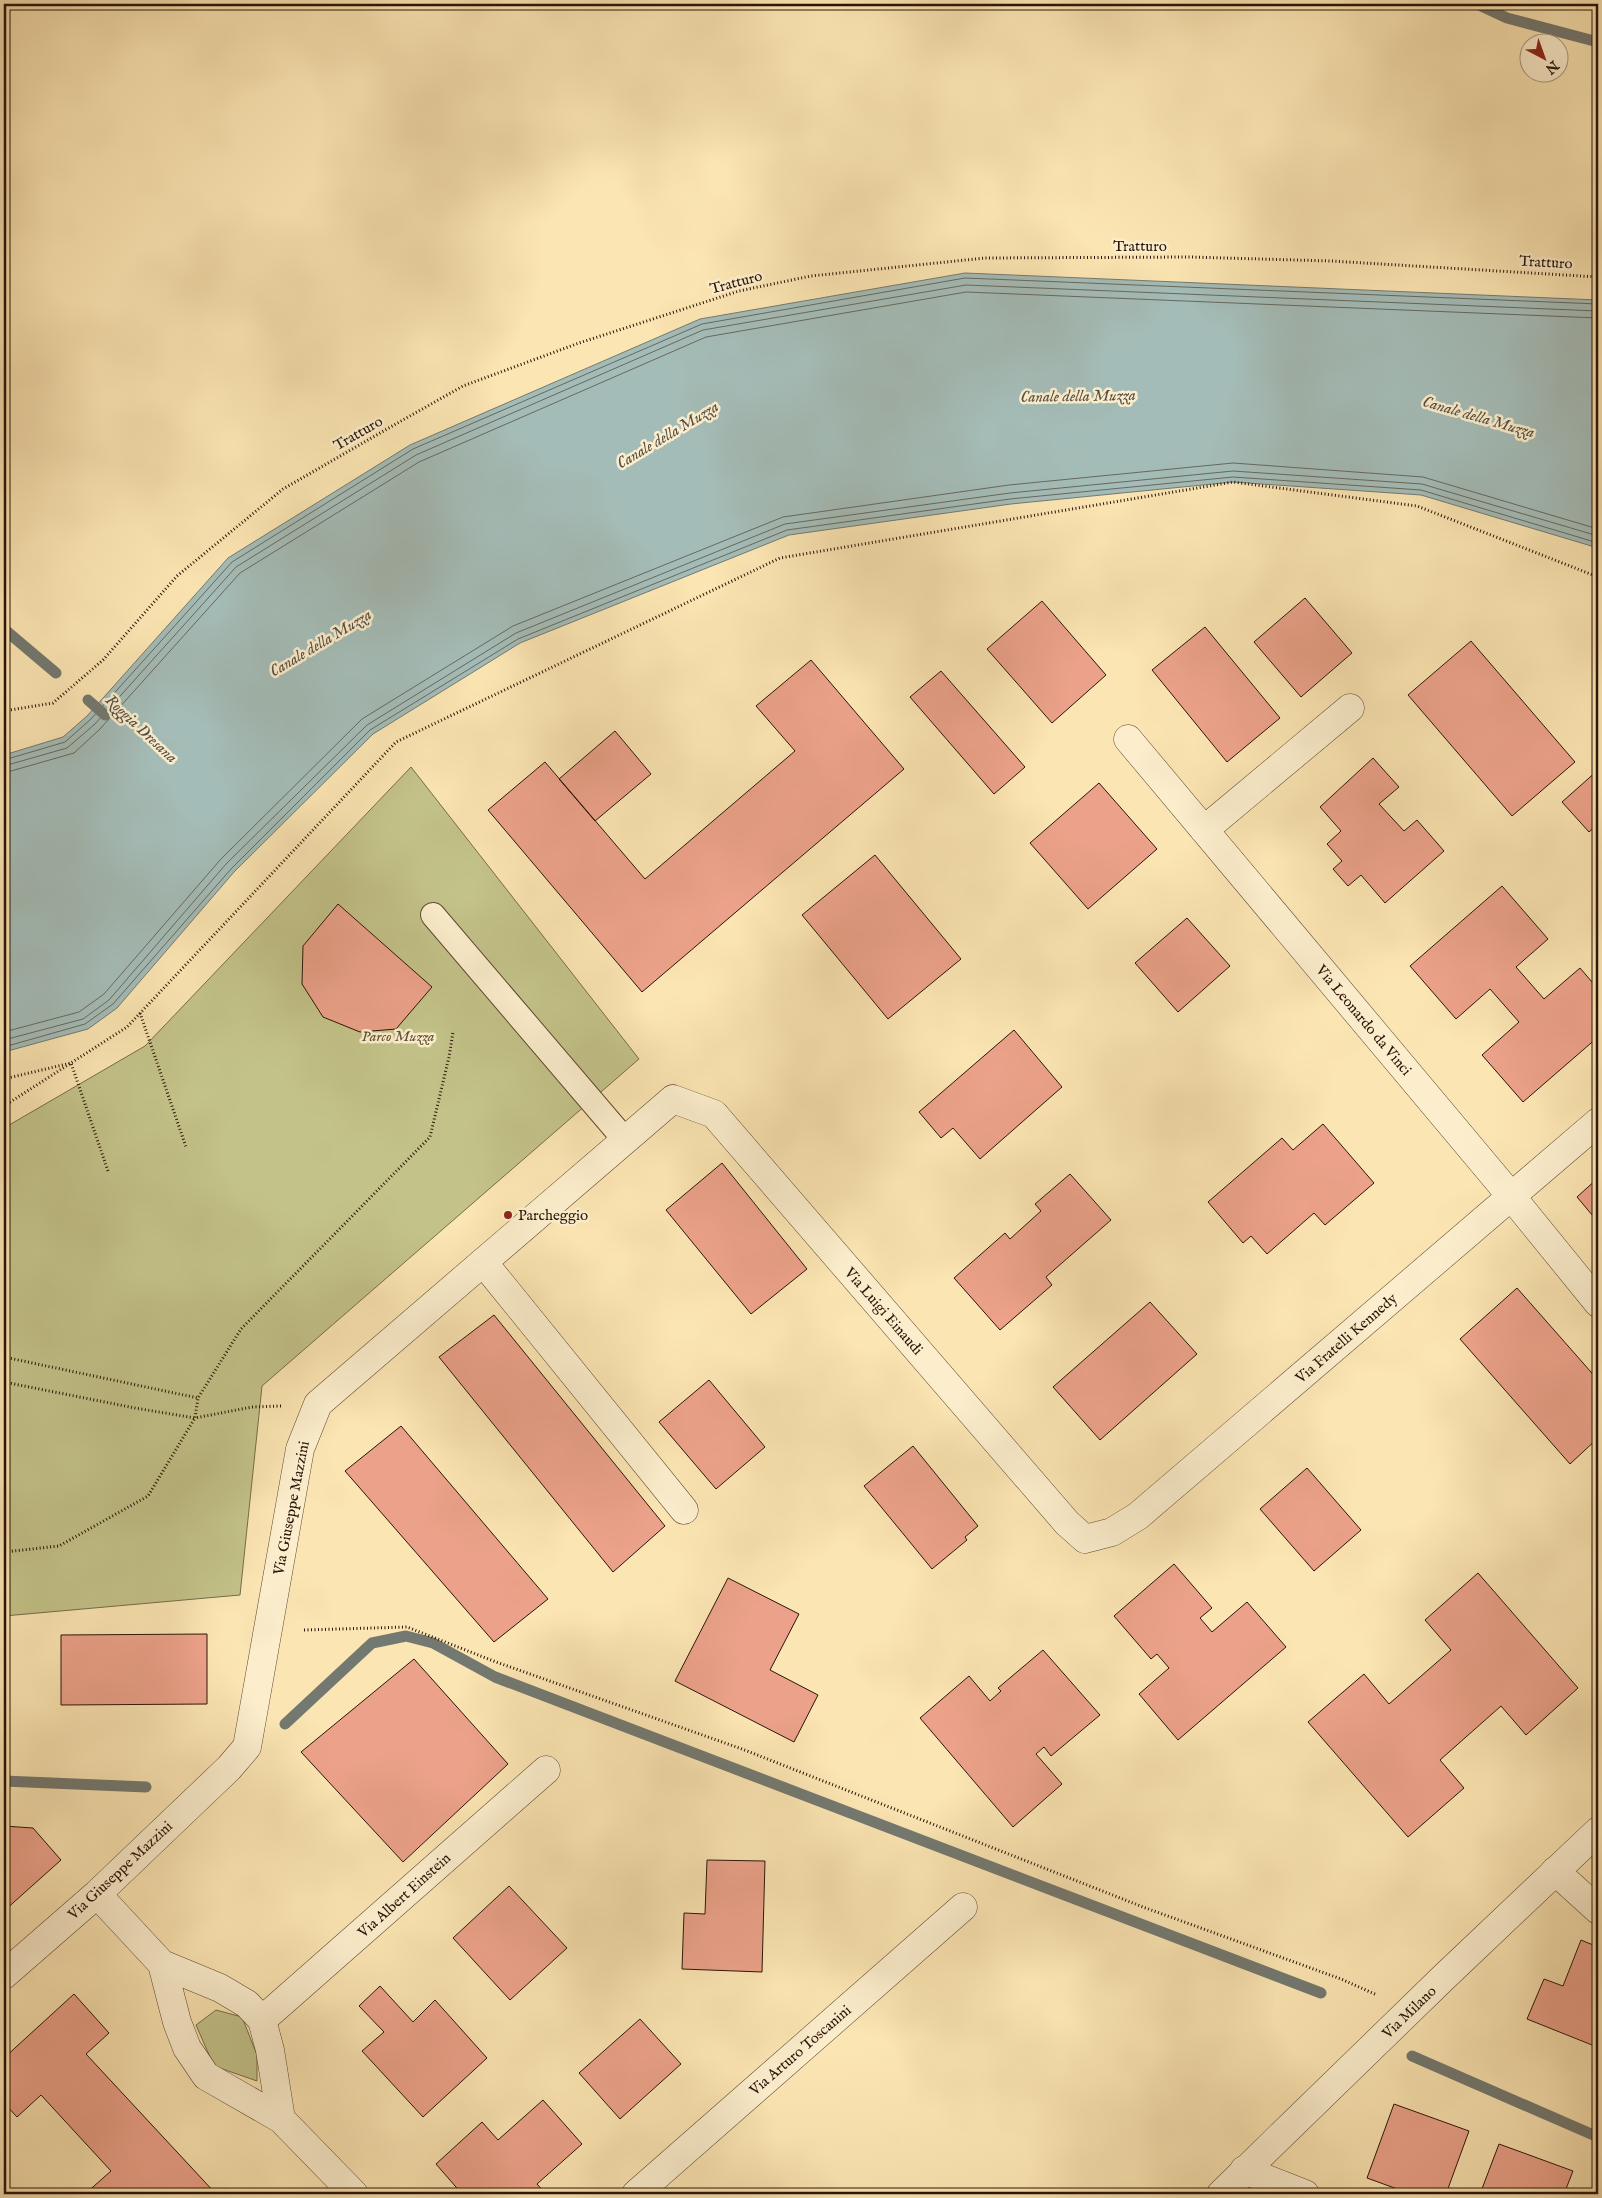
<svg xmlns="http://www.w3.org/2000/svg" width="1602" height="2198" font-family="'IM FELL English',serif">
<rect width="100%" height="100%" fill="#fbe5b2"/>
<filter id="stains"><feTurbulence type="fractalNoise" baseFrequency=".004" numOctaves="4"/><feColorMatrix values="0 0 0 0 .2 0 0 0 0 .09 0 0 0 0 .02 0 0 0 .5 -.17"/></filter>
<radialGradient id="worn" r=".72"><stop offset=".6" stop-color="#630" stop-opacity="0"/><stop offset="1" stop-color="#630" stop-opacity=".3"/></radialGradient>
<path fill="#c3c389" stroke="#766c48" d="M 411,767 L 639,1059 L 262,1386 L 240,1595 L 4,1616 L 4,1128 L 145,1046 Z
M 216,2010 L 242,2017 L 257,2055 L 257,2081 L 214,2066 L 196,2025 Z"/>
<path fill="#a4bcb7" stroke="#737971" d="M 965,273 L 1598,300 L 1598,548 L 1421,495 L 1233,482 L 1011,504 L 789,535 L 520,643 L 373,734 L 234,872 L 117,1008 L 88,1029 L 4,1052 L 4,755 L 63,737 L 87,716 L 228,558 L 410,445 L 700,319 Z"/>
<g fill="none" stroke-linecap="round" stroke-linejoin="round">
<path stroke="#676860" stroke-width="1" d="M 4,760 L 65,742 L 91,719 L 232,562 L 413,449 L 702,324 L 965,278 L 1598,304
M 4,766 L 67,748 L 95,724 L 236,567 L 416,455 L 703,330 L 966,285 L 1598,311
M 4,773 L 74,753 L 100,729 L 240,573 L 419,462 L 706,337 L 966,292 L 1598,318
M 4,1032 L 79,1012 L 104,994 L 221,859 L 362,719 L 513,626 L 783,517 L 1009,485 L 1233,463 L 1423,477 L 1598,529
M 4,1040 L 83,1019 L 109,1000 L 226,864 L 367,725 L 516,633 L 785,524 L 1010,493 L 1233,471 L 1422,484 L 1598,536
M 4,1047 L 85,1024 L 113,1004 L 231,869 L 370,730 L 518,639 L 787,530 L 1010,499 L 1233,477 L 1421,490 L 1598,543"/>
<path stroke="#737971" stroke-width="11" d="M 1477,4 L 1507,18 L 1598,42
M 4,629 L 56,673
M 88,700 L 105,715
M 285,1724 L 372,1643 L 406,1636 L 433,1643 L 495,1677 L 1321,1993
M 4,1781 L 146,1787
M 1412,2056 L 1598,2137"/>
</g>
<path fill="#eca28a" stroke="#2a1408" d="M 1305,598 L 1352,653 L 1301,697 L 1254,642 Z
M 1042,601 L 1106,675 L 1052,723 L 987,649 Z
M 1205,627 L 1280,718 L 1227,762 L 1152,670 Z
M 1471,641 L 1575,762 L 1512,816 L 1408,695 Z
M 811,660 L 904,769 L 642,992 L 488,810 L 545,762 L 645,879 L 795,751 L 756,706 Z
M 941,671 L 1025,767 L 994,794 L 910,697 Z
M 615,731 L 651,774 L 595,821 L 559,779 Z
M 1373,758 L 1399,787 L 1379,804 L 1404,831 L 1417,820 L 1444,851 L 1385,903 L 1361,875 L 1348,886 L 1333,869 L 1342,861 L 1327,844 L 1341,831 L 1320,807 Z
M 1598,770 L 1598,824 L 1589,832 L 1562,802 Z
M 1099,783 L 1157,849 L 1088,909 L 1030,843 Z
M 875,855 L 961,959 L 888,1019 L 802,915 Z
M 1502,886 L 1548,939 L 1516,967 L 1544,999 L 1580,968 L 1598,989 L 1598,1037 L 1523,1102 L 1482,1055 L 1519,1022 L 1490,989 L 1456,1019 L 1410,966 Z
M 338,904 L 432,987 L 396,1029 L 360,1032 L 323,1017 L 302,984 L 303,946 Z
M 1187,918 L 1230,966 L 1178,1012 L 1135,963 Z
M 1014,1030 L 1062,1087 L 980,1159 L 953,1128 L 941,1138 L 919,1112 Z
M 1323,1124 L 1374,1183 L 1325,1225 L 1314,1213 L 1267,1254 L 1251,1236 L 1243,1243 L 1208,1202 L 1282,1138 L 1293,1150 Z
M 722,1163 L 807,1269 L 751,1314 L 666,1210 Z
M 1070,1174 L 1111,1220 L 1046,1277 L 1052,1285 L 1000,1330 L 954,1278 L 1005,1233 L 1010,1239 L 1041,1211 L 1035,1204 Z
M 1598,1178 L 1598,1222 L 1577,1197 Z
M 1517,1288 L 1598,1380 L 1598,1438 L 1570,1464 L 1460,1339 Z
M 1150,1302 L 1197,1354 L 1100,1440 L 1053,1387 Z
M 494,1315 L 665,1526 L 613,1572 L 439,1357 Z
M 709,1380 L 765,1447 L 716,1489 L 659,1422 Z
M 401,1426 L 548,1599 L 494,1642 L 345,1471 Z
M 913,1446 L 978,1526 L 965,1537 L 967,1540 L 932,1569 L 864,1486 Z
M 1307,1468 L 1361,1530 L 1314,1571 L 1260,1509 Z
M 1174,1564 L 1212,1608 L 1200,1618 L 1212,1632 L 1247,1602 L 1286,1647 L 1178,1740 L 1139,1694 L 1169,1668 L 1157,1654 L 1151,1659 L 1114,1616 Z
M 1478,1573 L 1578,1688 L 1526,1735 L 1501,1706 L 1440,1760 L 1464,1788 L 1408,1837 L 1308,1722 L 1364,1674 L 1389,1704 L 1451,1650 L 1425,1620 Z
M 728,1578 L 799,1614 L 770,1670 L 818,1695 L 794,1742 L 675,1681 Z
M 207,1634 L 207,1704 L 61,1705 L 61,1635 Z
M 1043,1650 L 1100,1715 L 1051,1756 L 1044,1747 L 1036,1754 L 1062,1784 L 1013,1827 L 920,1718 L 969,1676 L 990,1701 L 1001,1691 L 998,1688 Z
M 414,1659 L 508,1764 L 403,1862 L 301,1752 Z
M 4,1826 L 33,1828 L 61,1860 L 4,1911 Z
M 707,1860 L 765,1861 L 762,1972 L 682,1969 L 684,1913 L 705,1914 Z
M 509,1886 L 567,1948 L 510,2000 L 453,1938 Z
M 1581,1940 L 1598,1947 L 1597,2047 L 1527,2019 L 1544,1979 L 1563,1986 Z
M 380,1986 L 413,2022 L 435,2000 L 487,2058 L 423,2117 L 362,2051 L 384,2032 L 359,2006 Z
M 74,1994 L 109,2033 L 86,2054 L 216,2194 L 85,2194 L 111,2171 L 41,2095 L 17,2117 L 4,2103 L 4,2058 Z
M 640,2019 L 681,2064 L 620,2119 L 579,2073 Z
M 543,2100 L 582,2144 L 537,2184 L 546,2194 L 462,2194 L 436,2164 L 482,2122 L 498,2140 Z
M 1394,2104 L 1469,2131 L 1446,2194 L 1411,2194 L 1367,2178 Z
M 1499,2144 L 1573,2171 L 1564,2194 L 1480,2194 Z"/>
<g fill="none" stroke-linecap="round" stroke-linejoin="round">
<g stroke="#5e4832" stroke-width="26">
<path id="service" d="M 433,915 L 625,1140"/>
</g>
<g stroke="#5e4832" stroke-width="29">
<path id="minor" d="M 1128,739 L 1511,1196 L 1598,1303
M 1204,830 L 1350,708
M 483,1262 L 684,1510
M 1555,1871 L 1598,1910
M 97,1894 L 162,1964 L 220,1988 L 247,2004 L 262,2020 L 270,2050 L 281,2119
M 162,1964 L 177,2022 L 187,2048 L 206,2076 L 281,2119 L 354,2194
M 4,1975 L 97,1894 L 229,1768 L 247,1747 L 300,1449 L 318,1404 L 673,1099 L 714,1114 L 1067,1523 L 1085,1539 L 1112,1532 L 1138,1516 L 1598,1122
M 262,2020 L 546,1770
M 1244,2170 L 1305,2194
M 636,2194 L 963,1907"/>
</g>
<g stroke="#5e4832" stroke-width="29">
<path id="tertiary" d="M 1221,2194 L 1442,1979 L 1598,1831"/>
</g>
<path stroke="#2a1408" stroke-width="3" stroke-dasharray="1 2.5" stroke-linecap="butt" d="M 4,711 L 53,703 L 103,660 L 177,576 L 283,489 L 387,429 L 463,386 L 579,343 L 739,291 L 811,276 L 985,258 L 1190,257 L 1331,261 L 1598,277
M 140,1013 L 186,1147
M 4,1079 L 71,1063 L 108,1171
M 4,1106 L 127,1027 L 396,742 L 780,558 L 1233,482 L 1417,506 L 1598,577
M 4,1357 L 198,1398
M 4,1382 L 135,1408 L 195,1418 L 148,1496 L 59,1546 L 4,1552
M 281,1406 L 252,1407 L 195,1418 L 198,1398 L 241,1329 L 430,1137 L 449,1057 L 453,1032
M 304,1630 L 407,1627 L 496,1662 L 742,1749 L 1143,1907 L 1341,1979 L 1377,1995"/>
<use href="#service" stroke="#fceecd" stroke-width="24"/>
<use href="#minor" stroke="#fceecd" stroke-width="28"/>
<use href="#tertiary" stroke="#fceecd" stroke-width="28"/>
</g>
<circle fill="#8f2418" stroke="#fceecd" stroke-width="2" cx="508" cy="1215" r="5"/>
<g text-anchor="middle" stroke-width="5" stroke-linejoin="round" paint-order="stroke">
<g font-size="15" fill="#2a1408" stroke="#fceecd">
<text x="1140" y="251">Tratturo</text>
<text transform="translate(1546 262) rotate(3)" y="5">Tratturo</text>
<text transform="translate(736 282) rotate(-15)" y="5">Tratturo</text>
<text transform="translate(358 433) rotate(-30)" y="5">Tratturo</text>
<text transform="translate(1364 1020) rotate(50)" y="5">Via Leonardo da Vinci</text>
<text transform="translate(884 1311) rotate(49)" y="5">Via Luigi Einaudi</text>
<text transform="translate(1346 1338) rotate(-41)" y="5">Via Fratelli Kennedy</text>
<text transform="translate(291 1508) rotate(-79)" y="5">Via Giuseppe Mazzini</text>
<text transform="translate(120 1870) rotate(-43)" y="5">Via Giuseppe Mazzini</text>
<text transform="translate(404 1895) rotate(-42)" y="5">Via Albert Einstein</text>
<text transform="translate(1409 2012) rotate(-44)" y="5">Via Milano</text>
<text transform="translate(800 2050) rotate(-41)" y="5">Via Arturo Toscanini</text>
</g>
<g font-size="15" font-style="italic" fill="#605135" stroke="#fceecd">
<text x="398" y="1041">Parco Muzza</text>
</g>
<g font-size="15" fill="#2a1408" stroke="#fceecd" text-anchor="start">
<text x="518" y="1220">Parcheggio</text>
</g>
<g font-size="16" font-style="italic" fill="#554f45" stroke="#fceecd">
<text transform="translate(1078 395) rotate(-1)" y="6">Canale della Muzza</text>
<text transform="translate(1479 416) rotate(16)" y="6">Canale della Muzza</text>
<text transform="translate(667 434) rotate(-31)" y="6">Canale della Muzza</text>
<text transform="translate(320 642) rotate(-31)" y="6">Canale della Muzza</text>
<text transform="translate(142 728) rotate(43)" y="6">Roggia Dresana</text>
</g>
</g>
<rect width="1602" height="2198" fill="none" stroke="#fbe5b2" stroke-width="20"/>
<rect x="5" y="5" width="1592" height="2188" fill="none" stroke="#2a1408" stroke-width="2.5"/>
<rect x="10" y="10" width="1582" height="2178" fill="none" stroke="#2a1408"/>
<g transform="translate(1544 58) rotate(139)"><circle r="24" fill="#fceecd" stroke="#a8977e"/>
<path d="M0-4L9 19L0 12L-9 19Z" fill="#8f2418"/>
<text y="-8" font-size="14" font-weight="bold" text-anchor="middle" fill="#2a1408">N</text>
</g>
<rect width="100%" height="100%" filter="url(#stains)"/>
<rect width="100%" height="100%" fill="url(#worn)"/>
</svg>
